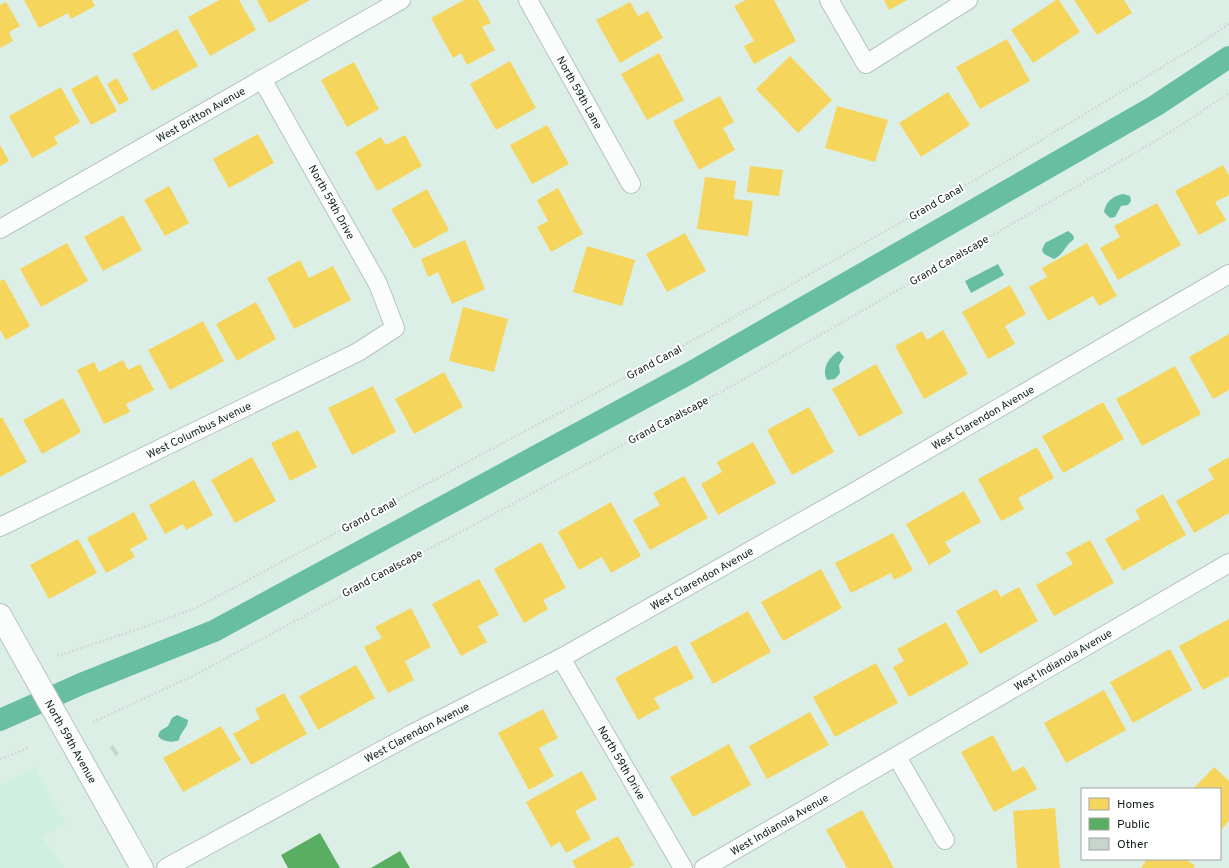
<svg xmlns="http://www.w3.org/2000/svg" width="1229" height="868" font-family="Overpass,sans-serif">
<rect width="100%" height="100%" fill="#dcefe6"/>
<path fill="#cff0e1" d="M 35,767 L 66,824 L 42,837 L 64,868 L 0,868 L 0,786 Z"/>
<path fill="#68bea1" d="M 1123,194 L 1130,196 L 1131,201 L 1128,205 L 1121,206 L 1115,217 L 1110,218 L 1104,212 C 1106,201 1113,196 1123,194 Z
M 1068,231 L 1073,235 L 1074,239 C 1065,246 1063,255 1054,259 L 1044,254 L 1042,250 L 1045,243 Z
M 998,264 L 1004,275 L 971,293 L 965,281 Z
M 839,351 L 844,357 L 839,365 L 840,373 L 835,379 L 827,380 C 821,369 829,357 839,351 Z
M 177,715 L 188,720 C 188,728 180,732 179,740 C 173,743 162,742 158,736 L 160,731 L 168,726 L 172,718 Z"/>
<path fill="#f6d55c" d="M 24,0 L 92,0 L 95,6 L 71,19 L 68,13 L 39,28 Z
M 219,0 L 239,0 L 256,30 L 210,56 L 188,17 Z
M 257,0 L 310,0 L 269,23 Z
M 464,0 L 478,0 L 491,23 L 482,27 L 495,50 L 467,65 L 461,53 L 453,58 L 431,18 Z
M 746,0 L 774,0 L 796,41 L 754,64 L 744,46 L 754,41 L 734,6 Z
M 884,0 L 907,0 L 889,10 Z
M 1056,0 L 1059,0 L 1080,32 L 1033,63 L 1011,30 Z
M 1074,0 L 1124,0 L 1132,13 L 1097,35 Z
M 6,2 L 20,26 L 9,32 L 13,41 L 0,48 L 0,5 Z
M 630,2 L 638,16 L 648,11 L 663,38 L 620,63 L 596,20 Z
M 177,29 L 198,66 L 152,91 L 132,54 Z
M 1007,39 L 1030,81 L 980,109 L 956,67 Z
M 659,53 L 684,100 L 647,120 L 621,74 Z
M 790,56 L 832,100 L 798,133 L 756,89 Z
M 510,61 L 536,108 L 496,130 L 470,84 Z
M 354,62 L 379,109 L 347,127 L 321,80 Z
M 97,75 L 117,111 L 91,125 L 71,89 Z
M 117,78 L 129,100 L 119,105 L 107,84 Z
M 61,87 L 80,122 L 54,137 L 58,144 L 32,158 L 9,116 Z
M 948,92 L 970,125 L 921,157 L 899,123 Z
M 720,96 L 734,122 L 723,128 L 735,150 L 699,170 L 673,121 Z
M 837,106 L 888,120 L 875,162 L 825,148 Z
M 547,125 L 569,164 L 532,184 L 510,145 Z
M 258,134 L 274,163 L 229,188 L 213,159 Z
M 405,135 L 422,166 L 377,191 L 355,152 L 381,137 L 386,145 Z
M 0,145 L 9,161 L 0,166 Z
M 1223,165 L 1229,176 L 1229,195 L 1215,202 L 1226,220 L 1199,235 L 1175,191 Z
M 750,166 L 783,170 L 779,196 L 747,192 Z
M 705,177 L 736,181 L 734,199 L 753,201 L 748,236 L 697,229 Z
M 169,186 L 189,223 L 165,236 L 144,200 Z
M 558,188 L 583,234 L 551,252 L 537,227 L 548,221 L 537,200 Z
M 427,189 L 449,230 L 414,249 L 391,209 Z
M 1157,203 L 1181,245 L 1118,280 L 1100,248 L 1120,237 L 1114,226 Z
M 123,215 L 142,250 L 103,271 L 84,237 Z
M 685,233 L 706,271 L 667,292 L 646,254 Z
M 465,240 L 485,289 L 452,304 L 438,272 L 428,277 L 421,259 Z
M 67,243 L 88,281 L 41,307 L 20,269 Z
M 1087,243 L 1117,296 L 1099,306 L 1093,296 L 1048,321 L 1029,287 L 1047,277 L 1042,268 Z
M 587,246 L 635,260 L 622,306 L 573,292 Z
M 300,260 L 309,278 L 333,266 L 351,300 L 294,329 L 267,278 Z
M 4,279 L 30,326 L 6,340 L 0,330 L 0,281 Z
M 1010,285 L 1026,314 L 1005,326 L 1015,344 L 988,359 L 962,312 Z
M 256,302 L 276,339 L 237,361 L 216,324 Z
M 463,307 L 508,319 L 494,372 L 449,361 Z
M 203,321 L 224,361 L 170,390 L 148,350 Z
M 943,330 L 968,374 L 924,399 L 895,346 L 922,331 L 927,340 Z
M 1229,334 L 1229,390 L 1213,399 L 1189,357 Z
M 123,360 L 128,370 L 140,364 L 154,390 L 126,404 L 130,412 L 104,424 L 77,370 L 94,362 L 99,372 Z
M 876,364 L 903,413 L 859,437 L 832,389 Z
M 1175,366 L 1201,414 L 1142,446 L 1116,399 Z
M 444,372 L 463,407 L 414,434 L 395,399 Z
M 373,386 L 396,432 L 352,455 L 328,408 Z
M 63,398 L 81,432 L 42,454 L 23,420 Z
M 1103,402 L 1124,439 L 1063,473 L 1042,436 Z
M 809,407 L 834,452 L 792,475 L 767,430 Z
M 2,417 L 27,462 L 0,477 L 0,418 Z
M 298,430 L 317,467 L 290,481 L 271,443 Z
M 753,442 L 776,483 L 718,515 L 701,484 L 722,472 L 717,462 Z
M 1037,447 L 1054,478 L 1018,498 L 1024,509 L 1001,521 L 978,479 Z
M 252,457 L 276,501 L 235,523 L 211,480 Z
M 1229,457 L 1229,513 L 1194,533 L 1176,501 L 1214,479 L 1208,469 Z
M 684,476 L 708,518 L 650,550 L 633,520 L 660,505 L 653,493 Z
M 194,480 L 213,515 L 186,530 L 183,524 L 165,534 L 149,505 Z
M 964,491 L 981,522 L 945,542 L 951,552 L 929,565 L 906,524 Z
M 1163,494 L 1186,535 L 1123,571 L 1105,539 L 1140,519 L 1135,510 Z
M 611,502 L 641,556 L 611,573 L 602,557 L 579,570 L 558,532 Z
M 134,512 L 148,539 L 130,549 L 135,557 L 106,573 L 87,538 Z
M 893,533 L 913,570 L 894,580 L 891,573 L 851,593 L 835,563 Z
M 78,539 L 97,573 L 49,599 L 30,565 Z
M 1090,540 L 1114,583 L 1054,616 L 1036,585 L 1073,564 L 1066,553 Z
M 541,542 L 566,588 L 543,600 L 548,609 L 524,623 L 494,569 Z
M 821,569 L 842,608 L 783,641 L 761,602 Z
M 479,579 L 499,615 L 478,626 L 487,642 L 461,656 L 432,604 Z
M 1019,587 L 1038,621 L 980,654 L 956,611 L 996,589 L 1001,597 Z
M 411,608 L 431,647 L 405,661 L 414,680 L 388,693 L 364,647 L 382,638 L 375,627 Z
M 748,611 L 771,652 L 713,684 L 690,643 Z
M 1229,619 L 1229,676 L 1203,690 L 1179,646 Z
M 946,622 L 969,664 L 909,697 L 893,667 L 904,661 L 897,649 Z
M 676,645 L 694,678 L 654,698 L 660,708 L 638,720 L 615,678 Z
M 1170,649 L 1192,690 L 1133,723 L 1110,682 Z
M 876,663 L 898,703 L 835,737 L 813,697 Z
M 356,665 L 375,698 L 318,730 L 299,696 Z
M 1104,690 L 1126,730 L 1066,763 L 1044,723 Z
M 284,693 L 307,734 L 251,765 L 233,734 L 260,719 L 255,709 Z
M 543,709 L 558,738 L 539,748 L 554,776 L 529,790 L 498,733 Z
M 810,712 L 829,745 L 767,779 L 749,746 Z
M 221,726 L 241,760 L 183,792 L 163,758 Z
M 993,735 L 1013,772 L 1024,766 L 1037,789 L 994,812 L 961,752 Z
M 729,744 L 751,785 L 693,817 L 670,777 Z
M 1214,767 L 1229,781 L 1229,821 L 1220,831 L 1220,789 L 1193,789 Z
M 582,771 L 597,799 L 575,811 L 591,839 L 566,853 L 560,842 L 551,847 L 526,802 Z
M 1055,808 L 1060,868 L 1017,868 L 1013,811 Z
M 862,810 L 894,868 L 847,868 L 826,830 Z
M 618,836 L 634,865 L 629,868 L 576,868 L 572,861 Z
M 1147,859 L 1186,859 L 1195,866 L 1194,868 L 1141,868 Z"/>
<path fill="#5aae61" d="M 320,833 L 340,868 L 288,868 L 281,855 Z
M 400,851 L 410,868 L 371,868 Z"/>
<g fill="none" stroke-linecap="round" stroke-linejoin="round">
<path stroke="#68bea1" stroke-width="22" d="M 0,720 L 81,684 L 214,631 L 688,374 L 1155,106 L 1229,57"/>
</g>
<path fill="#c6d6cf" d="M 113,745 L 119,754 L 115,756 L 110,747 Z"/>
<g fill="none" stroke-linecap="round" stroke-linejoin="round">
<g stroke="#b5c4bd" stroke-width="20">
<g id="minor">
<path id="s1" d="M 528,0 L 631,184"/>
<path d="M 829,0 L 866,64 L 968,0"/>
<path id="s2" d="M 0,229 L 401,0"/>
<path id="s3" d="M 0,527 L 358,352 L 395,328 L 378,284 L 262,79"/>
<path id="s4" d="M 561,658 L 683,868"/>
<path d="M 897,757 L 945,840"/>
<path id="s5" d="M 166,868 L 412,734 L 561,658 L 856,491 L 1229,274"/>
<path id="s6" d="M 704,868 L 1229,563"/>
</g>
</g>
<g stroke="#b5c4bd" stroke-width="24">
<g id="secondary">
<path id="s7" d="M 0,615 L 142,868"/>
</g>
</g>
<path stroke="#d3d9d6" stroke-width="2.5" stroke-dasharray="2 2" stroke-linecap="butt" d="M 57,656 L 130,632 L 196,608 L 676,350 L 982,176 L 1192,49 L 1229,24
M 93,722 L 195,675 L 737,383 L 1169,133 L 1229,93
M 0,759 L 28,748"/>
<use href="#minor" stroke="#fafdfb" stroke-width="18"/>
<use href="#secondary" stroke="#fafdfb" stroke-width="22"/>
</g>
<g text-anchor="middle" stroke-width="4" stroke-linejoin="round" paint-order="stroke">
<g font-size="11" fill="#111e19" stroke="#fff">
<text dy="4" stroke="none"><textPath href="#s1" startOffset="106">North 59th Lane</textPath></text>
<text dy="4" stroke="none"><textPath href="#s2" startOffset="231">West Britton Avenue</textPath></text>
<text transform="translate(332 202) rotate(61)" y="4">North 59th Drive</text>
<text transform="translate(936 202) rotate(-30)" y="4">Grand Canal</text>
<text transform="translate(949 260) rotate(-30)" y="4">Grand Canalscape</text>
<text transform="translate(654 362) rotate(-28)" y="4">Grand Canal</text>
<text dy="4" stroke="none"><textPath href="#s5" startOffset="933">West Clarendon Avenue</textPath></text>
<text transform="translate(668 420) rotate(-28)" y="4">Grand Canalscape</text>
<text dy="4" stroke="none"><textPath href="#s3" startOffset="221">West Columbus Avenue</textPath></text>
<text transform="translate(369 515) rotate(-28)" y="4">Grand Canal</text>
<text transform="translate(382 573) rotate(-28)" y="4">Grand Canalscape</text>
<text dy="4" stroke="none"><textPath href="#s5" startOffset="609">West Clarendon Avenue</textPath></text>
<text dy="4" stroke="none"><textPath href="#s6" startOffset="415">West Indianola Avenue</textPath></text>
<text dy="4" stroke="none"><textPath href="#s5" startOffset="285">West Clarendon Avenue</textPath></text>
<text dy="4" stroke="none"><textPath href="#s7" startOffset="145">North 59th Avenue</textPath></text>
<text dy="4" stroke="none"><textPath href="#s4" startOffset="121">North 59th Drive</textPath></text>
<text dy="4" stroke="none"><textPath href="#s6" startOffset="87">West Indianola Avenue</textPath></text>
</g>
</g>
<rect x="1081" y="788" width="140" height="72" fill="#ffffff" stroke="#a0a5a3"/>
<rect x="1089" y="798" width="20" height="12" fill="#f6d55c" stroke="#a0a5a3"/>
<text x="1117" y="808" font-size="12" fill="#111e19">Homes</text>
<rect x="1089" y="818" width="20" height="12" fill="#5aae61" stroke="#a0a5a3"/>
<text x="1117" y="828" font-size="12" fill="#111e19">Public</text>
<rect x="1089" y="838" width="20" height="12" fill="#c6d6cf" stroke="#a0a5a3"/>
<text x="1117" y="848" font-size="12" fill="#111e19">Other</text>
</svg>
